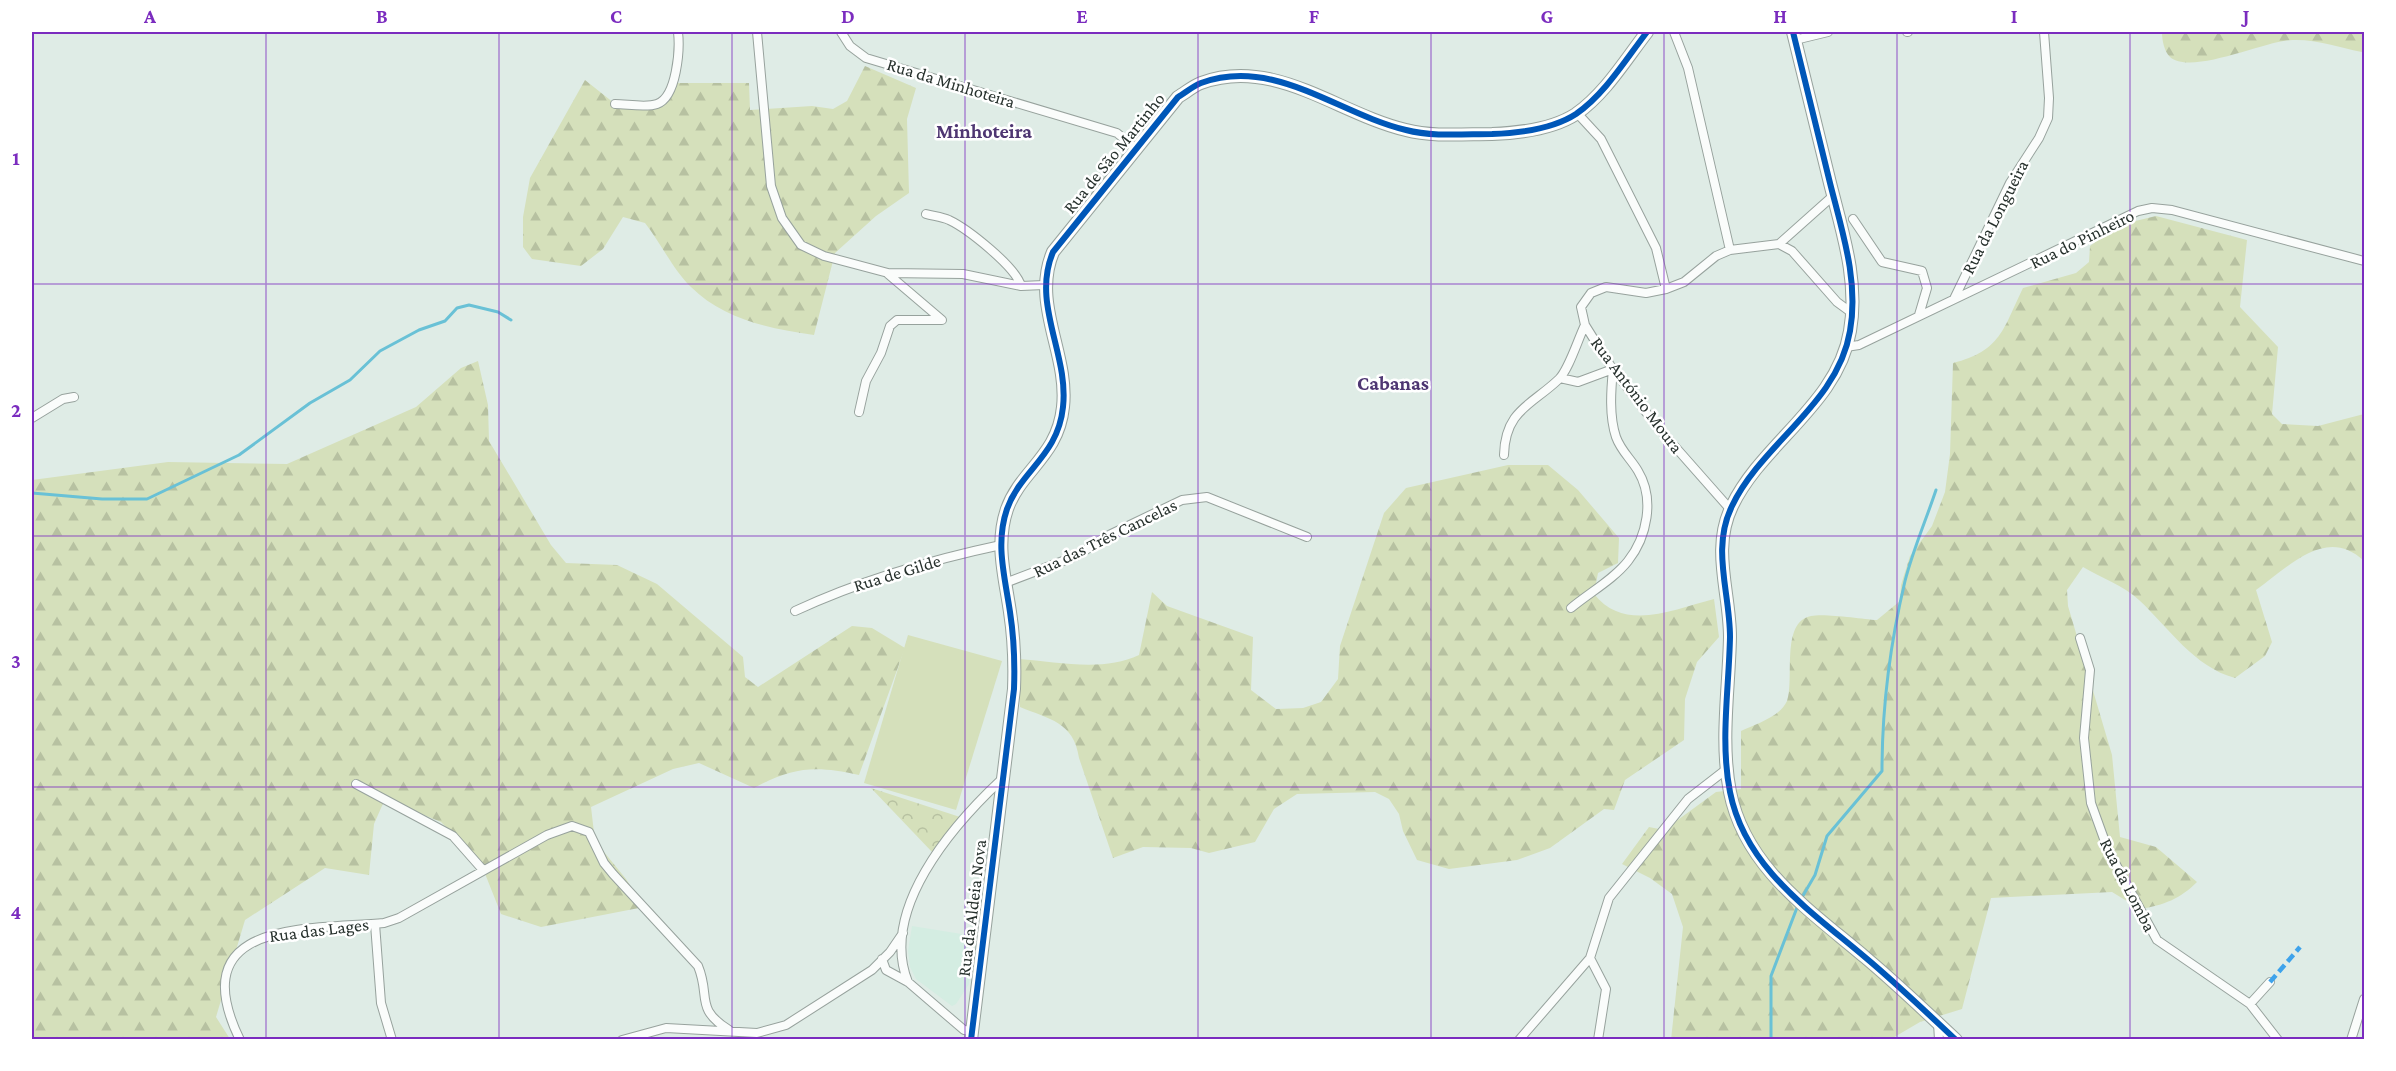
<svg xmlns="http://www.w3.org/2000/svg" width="2396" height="1071" font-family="'Crimson Pro',serif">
<defs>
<pattern id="forest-firs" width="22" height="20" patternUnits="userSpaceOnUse" patternTransform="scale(1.5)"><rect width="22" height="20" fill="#d5e0bb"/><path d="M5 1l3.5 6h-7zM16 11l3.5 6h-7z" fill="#b7c1a1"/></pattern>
<pattern id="park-crowns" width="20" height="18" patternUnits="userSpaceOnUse" patternTransform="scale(1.5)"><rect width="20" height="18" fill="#d5e0bb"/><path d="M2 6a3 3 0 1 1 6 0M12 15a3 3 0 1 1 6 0" fill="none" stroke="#b7c1a1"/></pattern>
</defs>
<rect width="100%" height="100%" fill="#dfece6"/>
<path fill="#d4ede2" d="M 912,926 L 974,936 L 969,984 L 956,1004 L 952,1006 L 916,979 L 910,967 L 908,951 Z"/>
<path fill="url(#forest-firs)" d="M 2162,32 L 2364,32 L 2364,58 L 2362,52 C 2341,48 2315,39 2293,40 C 2266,40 2192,76 2170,57 C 2164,51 2162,40 2162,32 Z
M 865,66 L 916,88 L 907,119 L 909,193 L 876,216 L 835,253 L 814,335 C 770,329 723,319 691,287 C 674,271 660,242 645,223 L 623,217 L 603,249 L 581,266 L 532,259 L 523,247 L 523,217 L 530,178 L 585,80 L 619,107 L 663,107 L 671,83 L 749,83 L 750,110 L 812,106 L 833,109 L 847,101 Z
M 2156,216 L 2247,240 L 2240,307 L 2278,347 L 2272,414 L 2282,424 L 2318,426 L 2364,414 L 2364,561 C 2326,525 2289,567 2256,590 L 2272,642 L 2265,656 L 2235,678 C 2194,667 2169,628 2139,600 C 2124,586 2100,577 2083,567 L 2067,590 L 2068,606 L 2112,755 L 2120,837 L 2156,847 L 2197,882 C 2180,899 2164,905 2140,909 L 2112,892 L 1991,898 L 1962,1009 L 1920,1022 L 1891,1039 L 1671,1040 L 1683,927 L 1672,894 L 1650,878 L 1622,864 L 1649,827 L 1664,830 L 1716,792 L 1741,789 L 1741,731 C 1755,724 1780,717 1787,701 C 1795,680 1780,622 1811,616 C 1825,613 1861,619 1877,620 L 1900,601 L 1901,585 L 1910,556 L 1932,526 L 1945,492 L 1950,454 L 1953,363 C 2001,351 2003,329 2023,288 L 2076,273 L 2089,262 L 2090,246 L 2119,225 Z
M 478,361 L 488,405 L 489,441 L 551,545 L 566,563 L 617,565 L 657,584 L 743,657 L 745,677 L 758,687 L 852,626 L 872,628 L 905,648 L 859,775 C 815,765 793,767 754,788 L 699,763 L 673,769 L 591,807 L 595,841 L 626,879 L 644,907 L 541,927 L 501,914 L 480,861 L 441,822 L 385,799 L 374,824 L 369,875 L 325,868 L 245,920 L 216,1017 L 230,1039 L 32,1040 L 32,480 L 168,462 L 287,464 L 416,407 L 461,368 Z
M 1508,465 L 1548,465 L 1578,490 L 1619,538 L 1618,563 L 1598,573 L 1594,594 C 1625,633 1674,609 1714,599 L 1719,637 L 1697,662 L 1685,699 L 1684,740 L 1625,780 L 1614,810 L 1604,809 L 1550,848 L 1517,860 L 1449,869 L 1417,860 L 1403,831 L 1399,814 L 1389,799 L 1375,792 L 1297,794 L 1274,809 L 1255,842 L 1209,853 L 1191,848 L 1143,847 L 1113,858 L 1079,758 C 1074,722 1049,719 1020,707 L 1019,659 C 1058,662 1104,672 1139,655 L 1152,592 L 1167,606 L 1253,637 L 1251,690 L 1276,709 L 1303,708 L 1321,702 L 1338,679 L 1340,646 L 1384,513 L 1406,488 Z"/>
<path fill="url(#park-crowns)" d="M 871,788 L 960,817 L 933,853 Z"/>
<path fill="#d5e0bb" d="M 908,635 L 1002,661 L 956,810 L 864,783 Z"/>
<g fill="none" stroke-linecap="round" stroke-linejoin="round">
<path stroke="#69c1d6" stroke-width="3" d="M 32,493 L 102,499 L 147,499 L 239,455 L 310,403 L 350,380 L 380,351 L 419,330 L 445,321 L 457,308 L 469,305 L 498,312 L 511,320
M 1801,899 L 1815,875 L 1827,836 L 1882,771 C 1882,707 1890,644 1905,581 C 1913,550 1926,520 1936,490
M 1771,1040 L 1771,976 L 1798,905"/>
<g stroke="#97a29d" stroke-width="10">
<path id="street" d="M 757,32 L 771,186 L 782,218 L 801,245 L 824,256 L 888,273 L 963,274 L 1021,286 L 1044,285
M 841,32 L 850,46 L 866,58 L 1117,133 L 1135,148
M 1674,32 L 1688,68 L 1730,250
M 1907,32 L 1908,32
M 1795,40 L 1828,32
M 615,104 C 627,104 646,108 657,104 C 677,97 680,49 678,32
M 1577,113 L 1601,139 L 1656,248 L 1666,289
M 926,214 C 933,216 942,217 949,220 C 968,229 1016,267 1021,286
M 1853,219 L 1882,262 L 1922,271 L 1927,288 L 1919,315
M 1779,244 L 1834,195
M 1954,299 L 2010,183 L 2039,138 L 2048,118 L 2049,98 L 2044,32
M 1846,347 L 1859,345 L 2138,211 L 2152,208 L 2172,210 L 2364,261
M 1560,378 L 1578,382 L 1613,369
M 859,412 L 866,381 L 881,353 L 890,326 L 897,320 L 942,320 L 888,274
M 32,418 L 63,399 L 74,397
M 1504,455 C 1505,410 1532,405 1559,379 C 1569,369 1578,339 1585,325
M 1730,509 L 1655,424 L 1610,365 L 1585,325 L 1581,307 L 1591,293 L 1606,287 L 1646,293 L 1666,289 L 1684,282 L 1716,256 L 1730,250 L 1779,244 L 1792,251 L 1837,302 L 1852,313
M 1005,583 L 1076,556 L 1111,534 L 1182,500 L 1207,497 L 1307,537
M 1571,608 C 1589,593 1614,579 1628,561 C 1647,537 1655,499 1638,471 C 1631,459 1621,451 1616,437 C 1609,416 1611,390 1613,369
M 795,611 C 862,580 930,560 1001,545
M 2080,638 L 2090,670 L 2084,738 L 2091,803 L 2108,850 L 2157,940 L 2250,1004 L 2278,1040
M 356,784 L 453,836 L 483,870
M 375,924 L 381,1003 L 392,1040
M 1590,958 L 1606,989 L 1598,1040
M 882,959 L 886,970 L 908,982 L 964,1030 L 972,1031
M 908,982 C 879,910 952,826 1001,780
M 2250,1004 L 2270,982
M 1938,1023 L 1939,1040
M 240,1040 C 181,919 308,930 384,923 L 399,918 L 547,835 L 572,826 L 589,832 L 604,863 L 613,874 L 698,966 C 711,997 694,1008 729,1030
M 622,1040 L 666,1028 L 757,1033 L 786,1025 L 872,970 L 890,952 L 903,933
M 1519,1040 L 1590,958 L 1609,898 L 1688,799 L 1728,768
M 2351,1040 L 2364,999"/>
</g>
<g stroke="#97a29d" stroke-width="14">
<path id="secondary" d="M 1793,32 C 1805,82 1818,133 1830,183 C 1842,231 1859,281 1850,331 C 1838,404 1762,443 1732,506 C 1711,549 1730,592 1730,637 C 1729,688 1720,742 1730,792 C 1745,868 1811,911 1866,958 C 1897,984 1926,1012 1956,1040
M 971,1040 L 1014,689 C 1015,663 1014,638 1010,612 C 1005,577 995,544 1007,509 C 1021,470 1058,456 1063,407 C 1069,354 1031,304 1053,252 L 1178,97 C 1185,93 1193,86 1201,83 C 1274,56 1338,114 1406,130 C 1432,137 1465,134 1492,134 C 1520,133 1553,129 1576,114 C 1605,94 1626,59 1647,32"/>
</g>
<use href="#street" stroke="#fafcfb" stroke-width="8"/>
<use href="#secondary" stroke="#fafcfb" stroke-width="12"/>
<path stroke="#3ea3eb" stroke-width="4.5" stroke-dasharray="9 4.5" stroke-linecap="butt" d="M 2270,982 L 2300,947"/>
<g stroke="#fff" stroke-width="10">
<path id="cycleway" d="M 1793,32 C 1805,82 1818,133 1830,183 C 1842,231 1859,281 1850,331 C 1838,404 1762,443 1732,506 C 1711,549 1730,592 1730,637 C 1729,688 1720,742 1730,792 C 1745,868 1811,911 1866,958 C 1897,984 1926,1012 1956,1040
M 971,1040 L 1014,689 C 1015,663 1014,638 1010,612 C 1005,577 995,544 1007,509 C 1021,470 1058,456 1063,407 C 1069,354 1031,304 1053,252 L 1178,97 C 1185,93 1193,86 1201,83 C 1274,56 1338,114 1406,130 C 1432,137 1465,134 1492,134 C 1520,133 1553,129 1576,114 C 1605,94 1626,59 1647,32"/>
</g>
<use href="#cycleway" stroke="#0057b8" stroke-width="6"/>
</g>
<path fill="none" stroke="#7b2cbf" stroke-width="1.5" stroke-opacity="0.55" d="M 266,32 L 266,1040M 499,32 L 499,1040M 732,32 L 732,1040M 965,32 L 965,1040M 1198,32 L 1198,1040M 1431,32 L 1431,1040M 1664,32 L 1664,1040M 1897,32 L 1897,1040M 2130,32 L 2130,1040M 32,284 L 2364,284M 32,536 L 2364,536M 32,787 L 2364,787"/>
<g text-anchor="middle" stroke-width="5" stroke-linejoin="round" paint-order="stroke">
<g font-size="18" fill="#27312d" stroke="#fff">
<text transform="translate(951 83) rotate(17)" y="6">Rua da Minhoteira</text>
<text transform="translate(1114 153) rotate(-51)" y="6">Rua de São Martinho</text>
<text transform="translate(1995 217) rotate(-63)" y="6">Rua da Longueira</text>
<text transform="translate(2082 239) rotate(-26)" y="6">Rua do Pinheiro</text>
<text transform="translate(1637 395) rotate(53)" y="6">Rua António Moura</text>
<text transform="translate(1105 538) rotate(-26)" y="6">Rua das Três Cancelas</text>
<text transform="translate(897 573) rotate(-17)" y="6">Rua de Gilde</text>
<text transform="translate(2128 885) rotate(63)" y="6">Rua da Lomba</text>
<text transform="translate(972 908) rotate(-83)" y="6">Rua da Aldeia Nova</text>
<text transform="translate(319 930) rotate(-7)" y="6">Rua das Lages</text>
</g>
<g font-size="20" font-weight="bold" fill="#4e3672" stroke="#fff">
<text x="984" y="138">Minhoteira</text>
<text x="1393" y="390">Cabanas</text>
</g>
</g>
<rect width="2396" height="1071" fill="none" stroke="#ffffff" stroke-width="66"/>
<rect x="33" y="33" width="2330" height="1005" fill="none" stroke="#7b2cbf" stroke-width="2"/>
<g font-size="20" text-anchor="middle" font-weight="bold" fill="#7b2cbf">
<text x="150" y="23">A</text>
<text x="382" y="23">B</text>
<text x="616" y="23">C</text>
<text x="848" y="23">D</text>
<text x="1082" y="23">E</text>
<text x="1314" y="23">F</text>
<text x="1547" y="23">G</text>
<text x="1780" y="23">H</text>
<text x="2014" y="23">I</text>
<text x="2246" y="23">J</text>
<text x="16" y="165">1</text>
<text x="16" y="417">2</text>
<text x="16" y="668">3</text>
<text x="16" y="919">4</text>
</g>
</svg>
